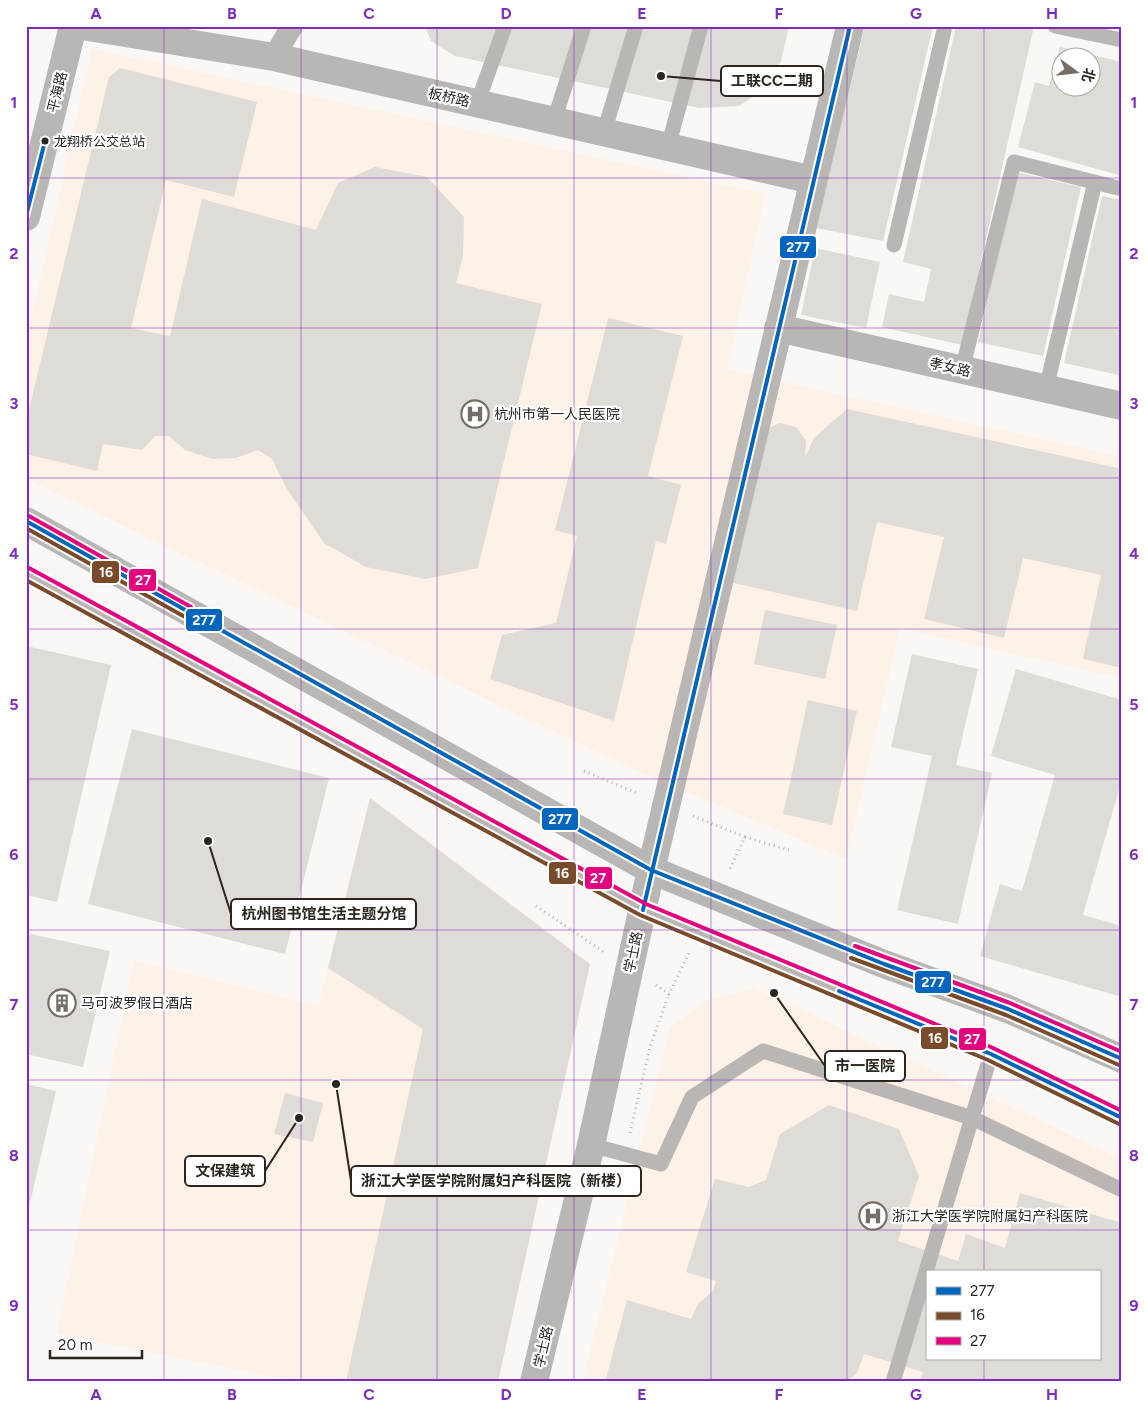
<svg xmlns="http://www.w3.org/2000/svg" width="1148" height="1408" font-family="Figtree,'Noto Sans SC',sans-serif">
<rect width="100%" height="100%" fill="#faf7f4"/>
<path fill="#fdf2e7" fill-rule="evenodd" d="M 92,49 L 765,194 L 727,370 L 1122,457 L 1122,678 L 900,628 L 846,859 L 633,769 L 26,479 L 26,344 Z
M 370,798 L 590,964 L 498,1382 L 300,1382 L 57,1333 L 134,961 L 319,1006 Z
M 754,988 L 1122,1159 L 1122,1382 L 583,1382 L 670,1028 L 707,1000 ZM 927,1272 L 1099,1272 L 1099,1359 L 927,1359 Z"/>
<path fill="#dfdbd7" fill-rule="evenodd" d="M 425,26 L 789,26 L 781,61 L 761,91 L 739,106 L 699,108 L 455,56 L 431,41 Z
M 865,26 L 933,26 L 883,241 L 816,228 Z
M 956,26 L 1034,26 L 962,345 L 882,327 L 889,294 L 924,302 L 931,269 L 903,262 Z
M 1060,47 L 1122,62 L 1122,176 L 1018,147 L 1035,82 L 1049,86 ZM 1060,58 L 1090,58 L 1090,88 L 1060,88 Z
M 120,68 L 257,102 L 234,197 L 166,180 L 131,328 L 170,336 L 202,199 L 316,230 L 338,183 L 375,167 L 427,177 L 464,217 L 463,256 L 456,283 L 542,304 L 478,568 L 426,579 L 366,567 L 324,543 L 287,489 L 272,459 L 258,450 L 236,458 L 212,459 L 185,450 L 169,436 L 155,436 L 142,450 L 103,444 L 97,471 L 26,454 L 26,422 L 109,77 Z
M 1016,172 L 1081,187 L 1043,356 L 978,342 Z
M 1102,196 L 1122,200 L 1122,361 L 1119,375 L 1064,363 Z
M 815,248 L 880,262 L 866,328 L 801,315 Z
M 608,318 L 683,336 L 648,476 L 681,485 L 666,544 L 656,541 L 614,721 L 490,679 L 502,635 L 556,623 L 577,536 L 555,530 Z
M 847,409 L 1122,469 L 1122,668 L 1083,659 L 1101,575 L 1023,558 L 1004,638 L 924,619 L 944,537 L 877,522 L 857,611 L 725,581 L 764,430 L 780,423 L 796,427 L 806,440 L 805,457 L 814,438 Z
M 765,610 L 837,625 L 825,679 L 754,664 Z
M 26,646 L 111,665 L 57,902 L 26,895 Z
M 912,654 L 978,669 L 956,765 L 992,773 L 958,924 L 897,910 L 932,756 L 891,747 Z
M 1016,669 L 1122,700 L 1122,779 L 1083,915 L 1122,926 L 1122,997 L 980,956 L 1000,884 L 1022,891 L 1055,775 L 991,756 Z
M 808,700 L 857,711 L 832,825 L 783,814 Z
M 132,729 L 329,778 L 285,954 L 88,904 Z
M 370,798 L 590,964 L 498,1382 L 346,1382 L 423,1029 L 328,968 Z
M 26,933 L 110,951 L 83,1067 L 26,1054 Z
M 26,1084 L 56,1091 L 27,1216 L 26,1216 Z
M 285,1093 L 323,1103 L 313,1142 L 274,1134 Z
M 829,1105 L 899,1129 L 919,1176 L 898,1241 L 958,1261 L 966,1234 L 1005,1248 L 1020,1193 L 1122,1223 L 1122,1374 L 1119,1382 L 920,1382 L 923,1372 L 864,1354 L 857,1373 L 846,1382 L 605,1382 L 627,1300 L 691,1319 L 698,1304 L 713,1291 L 716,1281 L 686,1272 L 715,1179 L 749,1187 L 766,1180 L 780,1134 ZM 927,1272 L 1099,1272 L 1099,1359 L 927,1359 Z"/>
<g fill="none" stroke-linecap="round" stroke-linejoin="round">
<path stroke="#b9b6b4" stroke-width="3" stroke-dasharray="1 4" stroke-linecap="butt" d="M 584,771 L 639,794
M 693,816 L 745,837 L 729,871
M 745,837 L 789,850
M 536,906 L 604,952
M 656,985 L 669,994 L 689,953
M 630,1133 L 650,1047 L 669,994"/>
<path stroke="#b9b6b4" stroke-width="15" d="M 1055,26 L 1122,40
M 477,104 L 505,26
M 554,121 L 584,26
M 604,132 L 636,26
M 668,147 L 701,26
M 894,245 L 945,26
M 962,370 L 1014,162 L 1122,189
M 1046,389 L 1095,182
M 26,573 L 643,910 L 991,1054 L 1122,1118
M 591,1145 L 661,1164 L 692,1097 L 763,1051 L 972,1118 L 1122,1190
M 893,1382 L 991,1054"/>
<path stroke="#b9b6b4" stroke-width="22" d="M 274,57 L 292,26"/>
<path stroke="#b9b6b4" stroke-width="28" d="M 82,26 L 274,57 L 813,180
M 778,328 L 1122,406
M 534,1382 L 591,1145 L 651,870 L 850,26"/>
<path stroke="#b9b6b3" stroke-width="28" d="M 26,217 L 73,26
M 26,521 L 651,870 L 884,964 L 1008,1009 L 1122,1059"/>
<g stroke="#fff" stroke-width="8">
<path id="bus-1" d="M 26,216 L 45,141
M 26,521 L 651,870 L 884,964 L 1008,1009 L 1122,1059
M 643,910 L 850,26
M 839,991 L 991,1054 L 1122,1118"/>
</g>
<g stroke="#fff" stroke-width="8">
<path id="bus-2" d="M 26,528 L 185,617
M 26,580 L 640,915 L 988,1060 L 1119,1124
M 851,958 L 1006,1015 L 1119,1065"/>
</g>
<g stroke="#fff" stroke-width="8">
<path id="bus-3" d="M 29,516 L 191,607
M 29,568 L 646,904 L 993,1048 L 1122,1111
M 855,946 L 1010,1003 L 1122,1052"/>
</g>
<use href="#bus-1" stroke="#0065bd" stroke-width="4"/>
<use href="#bus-2" stroke="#7a4b2a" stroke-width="4"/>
<use href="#bus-3" stroke="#e5007d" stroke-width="4"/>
</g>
<path fill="none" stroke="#7b2cbf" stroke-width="1" stroke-opacity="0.55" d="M 164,26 L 164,1382M 301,26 L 301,1382M 437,26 L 437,1382M 574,26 L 574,1382M 711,26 L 711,1382M 847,26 L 847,1382M 984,26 L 984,1272M 26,178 L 1122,178M 26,328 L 1122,328M 26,478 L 1122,478M 26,629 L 1122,629M 26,779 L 1122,779M 26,930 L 1122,930M 26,1080 L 1122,1080M 26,1230 L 1122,1230M 984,1359 L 984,1382"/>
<defs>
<g id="hospital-ring" transform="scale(1.4375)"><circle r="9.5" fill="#fff" stroke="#736e6a" stroke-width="1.5"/><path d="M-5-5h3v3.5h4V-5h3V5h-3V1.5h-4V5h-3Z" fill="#736e6a"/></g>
<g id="building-ring" transform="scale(1.4375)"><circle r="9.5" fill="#fff" stroke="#736e6a" stroke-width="1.5"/><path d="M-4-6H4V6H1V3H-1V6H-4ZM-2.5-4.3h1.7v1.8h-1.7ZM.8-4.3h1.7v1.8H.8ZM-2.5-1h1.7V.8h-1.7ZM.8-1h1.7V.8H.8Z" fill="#736e6a"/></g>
</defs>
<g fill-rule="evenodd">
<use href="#hospital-ring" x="475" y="414"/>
<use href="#building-ring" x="62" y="1003"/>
<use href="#hospital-ring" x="873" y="1216"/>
</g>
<circle fill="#2b251f" stroke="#fff" stroke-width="2" cx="45" cy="141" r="4.5"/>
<g text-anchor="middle" stroke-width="4.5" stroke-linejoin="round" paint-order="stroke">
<g font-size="13" fill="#2b251f" stroke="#fff" text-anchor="start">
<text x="54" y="146">龙翔桥公交总站</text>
</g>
<g font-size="14" fill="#2b251f" stroke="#fff">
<text transform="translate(57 92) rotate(-76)" y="5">平海路</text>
<text transform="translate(449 97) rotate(13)" y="5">板桥路</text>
<text transform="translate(950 367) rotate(13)" y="5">孝女路</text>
<text transform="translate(633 952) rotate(-78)" y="5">学士路</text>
<text transform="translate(543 1347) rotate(-77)" y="5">学士路</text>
</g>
<g font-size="14" fill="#2b251f" stroke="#fff" text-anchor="start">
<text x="494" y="419">杭州市第一人民医院</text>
<text x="81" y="1008">马可波罗假日酒店</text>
<text x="892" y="1221">浙江大学医学院附属妇产科医院</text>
</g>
</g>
<path fill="none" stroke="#2b251f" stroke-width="2" d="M661 76L721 81M208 841L231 914M774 993L825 1066M299 1118L265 1171M336 1084L351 1181"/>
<g fill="#2b251f" stroke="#fff" stroke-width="2">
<circle cx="661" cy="76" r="5"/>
<circle cx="208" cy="841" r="5"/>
<circle cx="774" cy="993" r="5"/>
<circle cx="299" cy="1118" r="5"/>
<circle cx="336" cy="1084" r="5"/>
</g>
<g fill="#fff" stroke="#2b251f" stroke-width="2">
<rect x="721" y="66" width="102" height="30" rx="5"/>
<rect x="231" y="899" width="185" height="30" rx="5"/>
<rect x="825" y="1051" width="80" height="30" rx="5"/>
<rect x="185" y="1156" width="80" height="30" rx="5"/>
<rect x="351" y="1166" width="290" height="30" rx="5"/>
</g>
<g font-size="15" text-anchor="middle" font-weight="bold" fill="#2b251f">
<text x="772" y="86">工联CC二期</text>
<text x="324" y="919">杭州图书馆生活主题分馆</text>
<text x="865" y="1071">市一医院</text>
<text x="225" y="1176">文保建筑</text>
<text x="496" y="1186">浙江大学医学院附属妇产科医院（新楼）</text>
</g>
<g stroke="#fff" stroke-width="2">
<rect x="779" y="235" width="38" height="24" rx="5" fill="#0065bd"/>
<rect x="91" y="560" width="29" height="24" rx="5" fill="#7a4b2a"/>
<rect x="128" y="568" width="29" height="24" rx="5" fill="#e5007d"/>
<rect x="185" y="608" width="38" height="24" rx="5" fill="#0065bd"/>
<rect x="541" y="807" width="38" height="24" rx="5" fill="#0065bd"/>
<rect x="548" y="861" width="29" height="24" rx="5" fill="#7a4b2a"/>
<rect x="584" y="866" width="29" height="24" rx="5" fill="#e5007d"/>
<rect x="914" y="970" width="38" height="24" rx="5" fill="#0065bd"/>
<rect x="920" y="1026" width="29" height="24" rx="5" fill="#7a4b2a"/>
<rect x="958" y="1027" width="29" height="24" rx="5" fill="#e5007d"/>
</g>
<g font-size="14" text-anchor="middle" font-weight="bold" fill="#fff">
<text x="798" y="252">277</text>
<text x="106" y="577">16</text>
<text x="143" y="585">27</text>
<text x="204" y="625">277</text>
<text x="560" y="824">277</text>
<text x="562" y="878">16</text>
<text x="598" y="883">27</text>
<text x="933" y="987">277</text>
<text x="935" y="1043">16</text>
<text x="972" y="1044">27</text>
</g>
<rect width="1148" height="1408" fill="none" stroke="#ffffff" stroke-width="55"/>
<rect x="926" y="1270" width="175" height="90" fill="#ffffff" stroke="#aaa8a5"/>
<rect x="936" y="1287" width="25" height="8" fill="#0065bd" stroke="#aaa8a5"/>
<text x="970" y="1296" font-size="15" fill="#2b251f">277</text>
<rect x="936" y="1312" width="25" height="8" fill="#7a4b2a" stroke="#aaa8a5"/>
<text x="970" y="1320" font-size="15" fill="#2b251f">16</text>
<rect x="936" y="1337" width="25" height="8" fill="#e5007d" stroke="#aaa8a5"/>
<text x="970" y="1346" font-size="15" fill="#2b251f">27</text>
<g transform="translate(1076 72) rotate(105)"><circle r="24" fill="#ffffff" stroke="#aaa8a5"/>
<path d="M0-4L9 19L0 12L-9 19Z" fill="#736e6a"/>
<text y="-8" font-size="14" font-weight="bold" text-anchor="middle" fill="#2b251f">北</text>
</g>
<path d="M50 1350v8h92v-8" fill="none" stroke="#2b251f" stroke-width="2.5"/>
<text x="58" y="1350" font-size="15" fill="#2b251f" stroke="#ffffff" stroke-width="4" paint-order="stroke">20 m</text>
<rect x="28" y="28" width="1092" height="1352" fill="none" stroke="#7b2cbf" stroke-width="2"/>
<g font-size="16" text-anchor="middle" font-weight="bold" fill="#7b2cbf">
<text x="96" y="19">A</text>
<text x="232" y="19">B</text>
<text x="369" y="19">C</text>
<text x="506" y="19">D</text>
<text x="642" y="19">E</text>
<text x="779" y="19">F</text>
<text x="916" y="19">G</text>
<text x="1052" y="19">H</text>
<text x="14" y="108">1</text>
<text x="1134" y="108">1</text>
<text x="14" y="259">2</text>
<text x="1134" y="259">2</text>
<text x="14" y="409">3</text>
<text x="1134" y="409">3</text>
<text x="14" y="559">4</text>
<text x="1134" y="559">4</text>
<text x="14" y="710">5</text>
<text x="1134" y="710">5</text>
<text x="14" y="860">6</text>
<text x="1134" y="860">6</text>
<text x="14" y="1010">7</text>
<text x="1134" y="1010">7</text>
<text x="14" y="1161">8</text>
<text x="1134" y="1161">8</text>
<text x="14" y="1311">9</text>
<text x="1134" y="1311">9</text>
<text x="96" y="1400">A</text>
<text x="232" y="1400">B</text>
<text x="369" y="1400">C</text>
<text x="506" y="1400">D</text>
<text x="642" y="1400">E</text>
<text x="779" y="1400">F</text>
<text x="916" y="1400">G</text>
<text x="1052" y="1400">H</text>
</g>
</svg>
